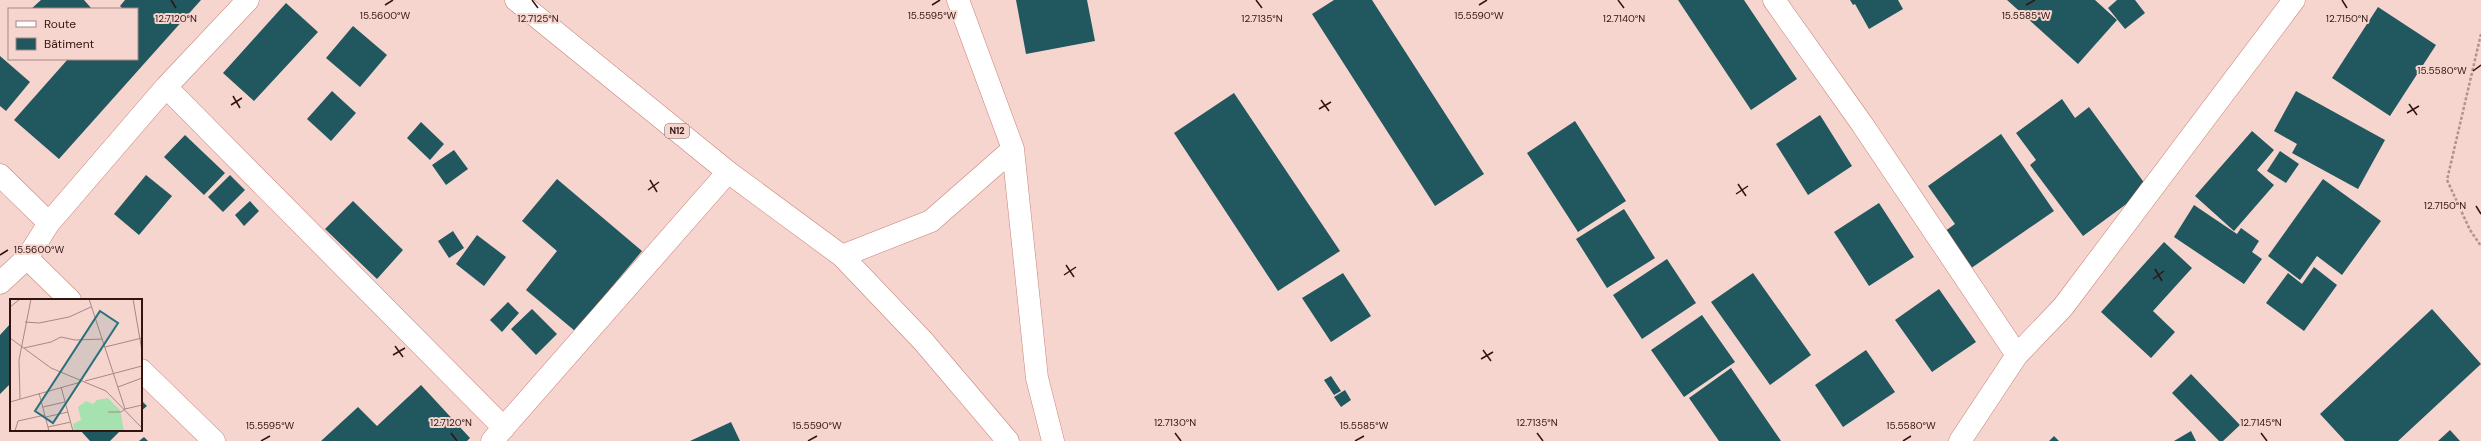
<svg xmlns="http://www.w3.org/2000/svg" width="2481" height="441" font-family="'DM Sans',sans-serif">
<rect width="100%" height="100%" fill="#f6d5cf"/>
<path fill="#21575f" d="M 41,0 L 84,0 L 92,9 L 31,9 Z
M 125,0 L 201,0 L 59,159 L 14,120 L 68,59 L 137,59 L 137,9 L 123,9 L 120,6 Z
M 1016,0 L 1087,0 L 1095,41 L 1026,54 Z
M 1334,0 L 1372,0 L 1484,174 L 1435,206 L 1312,14 Z
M 1678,0 L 1744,0 L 1797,79 L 1751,110 Z
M 1850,0 L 1898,0 L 1903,9 L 1869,29 L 1855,4 L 1853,5 Z
M 2007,0 L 2095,0 L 2117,20 L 2078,64 Z
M 2117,0 L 2135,0 L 2145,13 L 2125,29 L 2108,8 Z
M 286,3 L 318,32 L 254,101 L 223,73 Z
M 2378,7 L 2436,45 L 2390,116 L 2332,78 Z
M 353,26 L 387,55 L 360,87 L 326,58 Z
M 0,56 L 30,82 L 6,111 L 0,106 Z
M 332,91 L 356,113 L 331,141 L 307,119 Z
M 2296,91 L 2385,140 L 2358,189 L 2292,153 L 2297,144 L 2274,131 Z
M 1234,93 L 1340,251 L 1278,291 L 1174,133 Z
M 2062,99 L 2075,118 L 2089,107 L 2148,188 L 2083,236 L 2030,165 L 2036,160 L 2016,133 Z
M 1820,115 L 1852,166 L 1808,195 L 1776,144 Z
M 1575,121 L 1626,201 L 1578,232 L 1527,153 Z
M 421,122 L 444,144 L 430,160 L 407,138 Z
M 2252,131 L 2274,150 L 2257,170 L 2274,185 L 2234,231 L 2195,196 Z
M 2001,134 L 2054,211 L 1967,271 L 1941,234 L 1955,224 L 1928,186 Z
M 185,135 L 225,173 L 204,195 L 164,157 Z
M 454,150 L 468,169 L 446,185 L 432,165 Z
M 2280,151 L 2299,164 L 2286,183 L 2267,171 Z
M 146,175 L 172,196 L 139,235 L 114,214 Z
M 230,175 L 245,190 L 223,212 L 208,197 Z
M 557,179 L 642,251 L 575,331 L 526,290 L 557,251 L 522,221 Z
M 2323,179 L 2381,221 L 2342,275 L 2317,256 L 2300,280 L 2268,256 Z
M 250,201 L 259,211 L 244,226 L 235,215 Z
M 353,201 L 403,250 L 377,279 L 325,229 Z
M 1879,203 L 1914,257 L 1869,286 L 1834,232 Z
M 2194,205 L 2237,234 L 2241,228 L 2259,241 L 2252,252 L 2262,259 L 2244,284 L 2174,237 Z
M 1624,209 L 1655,258 L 1607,288 L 1576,239 Z
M 453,231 L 464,248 L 449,258 L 438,241 Z
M 477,235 L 506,257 L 484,286 L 456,264 Z
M 2164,242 L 2192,268 L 2153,311 L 2175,332 L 2151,358 L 2101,312 Z
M 1667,259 L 1696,303 L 1642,339 L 1613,295 Z
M 2314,267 L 2337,285 L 2304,331 L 2266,303 L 2288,273 L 2302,284 Z
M 1343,273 L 1371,316 L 1331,342 L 1302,298 Z
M 1753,273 L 1811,355 L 1770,385 L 1711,302 Z
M 1939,289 L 1976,342 L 1932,372 L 1895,320 Z
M 508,302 L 519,313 L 502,332 L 490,320 Z
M 532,309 L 557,334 L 536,355 L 511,329 Z
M 2432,309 L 2481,364 L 2398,441 L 2345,441 L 2320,414 Z
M 1702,315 L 1735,362 L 1684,397 L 1651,350 Z
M 11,323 L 11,383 L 0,394 L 0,335 Z
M 1866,350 L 1895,392 L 1843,427 L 1815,385 Z
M 1731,368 L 1781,441 L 1719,441 L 1689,398 Z
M 2191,374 L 2240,425 L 2223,441 L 2219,441 L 2172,393 Z
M 1331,376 L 1341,391 L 1334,395 L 1324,380 Z
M 421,385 L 470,438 L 467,441 L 321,441 L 358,407 L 377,426 Z
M 1345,390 L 1351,400 L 1341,407 L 1334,397 Z
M 141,400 L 147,406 L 141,411 Z
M 731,422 L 740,441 L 690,441 Z
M 80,430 L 121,430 L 110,441 L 90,441 Z
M 2450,430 L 2460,441 L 2438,441 Z
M 2191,431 L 2196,441 L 2174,441 Z
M 2054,436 L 2059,441 L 2049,441 Z
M 144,437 L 148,441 L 139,441 Z"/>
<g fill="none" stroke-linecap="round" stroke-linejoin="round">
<g stroke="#cb8075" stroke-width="23">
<path id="minor" d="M 1774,0 L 1862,124 L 2017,355
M 166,87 L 504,428
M 0,175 L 49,223
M 27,258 L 70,300
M 0,283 L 27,258 L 49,223 L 166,87 L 248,0
M 141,370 L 214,441
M 492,441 L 728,172
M 1960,441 L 2017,355 L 2063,307 L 2294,0"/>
</g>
<g stroke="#cb8075" stroke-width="23">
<path id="major" d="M 516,0 L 728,172 L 842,256 L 923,341 L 1008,441
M 958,0 L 1013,149 L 1037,378 L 1053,441
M 842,256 L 931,221 L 1013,149"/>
</g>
<path stroke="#b1928c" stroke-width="2.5" stroke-dasharray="3 2" stroke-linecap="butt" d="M 2481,34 L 2447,180 L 2470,230 L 2481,246"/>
<use href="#minor" stroke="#fff" stroke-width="22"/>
<use href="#major" stroke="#fff" stroke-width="22"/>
</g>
<path fill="none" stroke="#311410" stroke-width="1.5" d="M 171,0 L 176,8M 532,0 L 538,8M 1256,0 L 1262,8M 1618,0 L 1624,8M 2342,0 L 2347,8M 385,5 L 393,0M 932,5 L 940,0M 1479,5 L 1487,0M 2026,5 L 2035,0M 2473,71 L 2481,65M 233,96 L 240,108M 1321,100 L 1329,111M 2409,104 L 2417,115M 231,105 L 242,98M 1319,109 L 1331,102M 2407,113 L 2419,106M 650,180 L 657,192M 1738,184 L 1746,196M 648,190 L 659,182M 1736,194 L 1748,186M 2476,206 L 2481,214M 0,255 L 8,250M 1066,265 L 1074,277M 2155,269 L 2162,281M 1064,275 L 1076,267M 2153,279 L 2164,271M 395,346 L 403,357M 1483,350 L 1491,361M 393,355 L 405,348M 1481,359 L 1493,352M 451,433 L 457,441M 1175,433 L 1181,441M 1537,433 L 1543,441M 2261,433 L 2267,441M 261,441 L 270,436M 808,441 L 817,436M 1355,441 L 1364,436M 1903,441 L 1911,436"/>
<g text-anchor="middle" stroke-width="4" stroke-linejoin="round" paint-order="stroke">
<rect fill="#f6d5cf" stroke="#6c4e49" stroke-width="1" x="665" y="124" width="24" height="14" rx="3"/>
<g font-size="9" font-weight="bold" fill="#311410">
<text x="677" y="134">N12</text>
</g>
</g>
<g transform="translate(10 299)">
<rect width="132" height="132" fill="#f6d5cf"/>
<path d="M 98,99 L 110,111 L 114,132 L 64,132 L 63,125 L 71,121 L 68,108 L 76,102 L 83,105 L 87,101 Z" fill="#a6e1b0"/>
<path fill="none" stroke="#a78883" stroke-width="1" d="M 79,0 L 115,110M 123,0 L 132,52M 0,8 L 10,0M 15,23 L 29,24 L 59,18 L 81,8M 0,39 L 41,69 L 96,92 L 132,129M 95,48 L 132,39M 14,49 L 41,43 L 51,38 L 65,41 L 92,40M 75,82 L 132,67M 51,88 L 63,132M 108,88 L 132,79M 29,94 L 39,132M 10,100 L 9,61 L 21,0M 0,103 L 71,83M 33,108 L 55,103M 98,113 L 111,113 L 115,110 L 132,106M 36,118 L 58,113M 38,128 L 61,123M 5,132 L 8,122 L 35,116"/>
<path fill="#29717c" fill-opacity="0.15" stroke="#29717c" stroke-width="2" d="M 90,12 L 108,24 L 43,124 L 25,112 Z"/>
<rect width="132" height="132" fill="none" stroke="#311410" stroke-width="2"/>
</g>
<g font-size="10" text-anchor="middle" fill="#311410" stroke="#f6d5cf" stroke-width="4" stroke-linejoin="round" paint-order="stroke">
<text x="385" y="19">15.5600°W</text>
<text x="932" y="19">15.5595°W</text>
<text x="1479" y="19">15.5590°W</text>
<text x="2026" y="19">15.5585°W</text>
<text x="176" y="22">12.7120°N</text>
<text x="538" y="22">12.7125°N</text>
<text x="1624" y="22">12.7140°N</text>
<text x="2347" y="22">12.7150°N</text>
<text x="1262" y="22">12.7135°N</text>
<text x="2442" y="74">15.5580°W</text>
<text x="2445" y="209">12.7150°N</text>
<text x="39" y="253">15.5600°W</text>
<text x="451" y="426">12.7120°N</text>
<text x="1175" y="426">12.7130°N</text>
<text x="1537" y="426">12.7135°N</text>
<text x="2261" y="426">12.7145°N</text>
<text x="270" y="429">15.5595°W</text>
<text x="817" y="429">15.5590°W</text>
<text x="1364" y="429">15.5585°W</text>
<text x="1911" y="429">15.5580°W</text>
</g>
<rect x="8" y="8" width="130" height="52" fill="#f6d5cf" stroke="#a78883"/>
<rect x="16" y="21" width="20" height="6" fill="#ffffff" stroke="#a78883"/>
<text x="44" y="28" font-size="12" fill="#311410">Route</text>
<rect x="16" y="38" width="20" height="12" fill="#21575f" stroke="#a78883"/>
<text x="44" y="48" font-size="12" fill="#311410">Bâtiment</text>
</svg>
